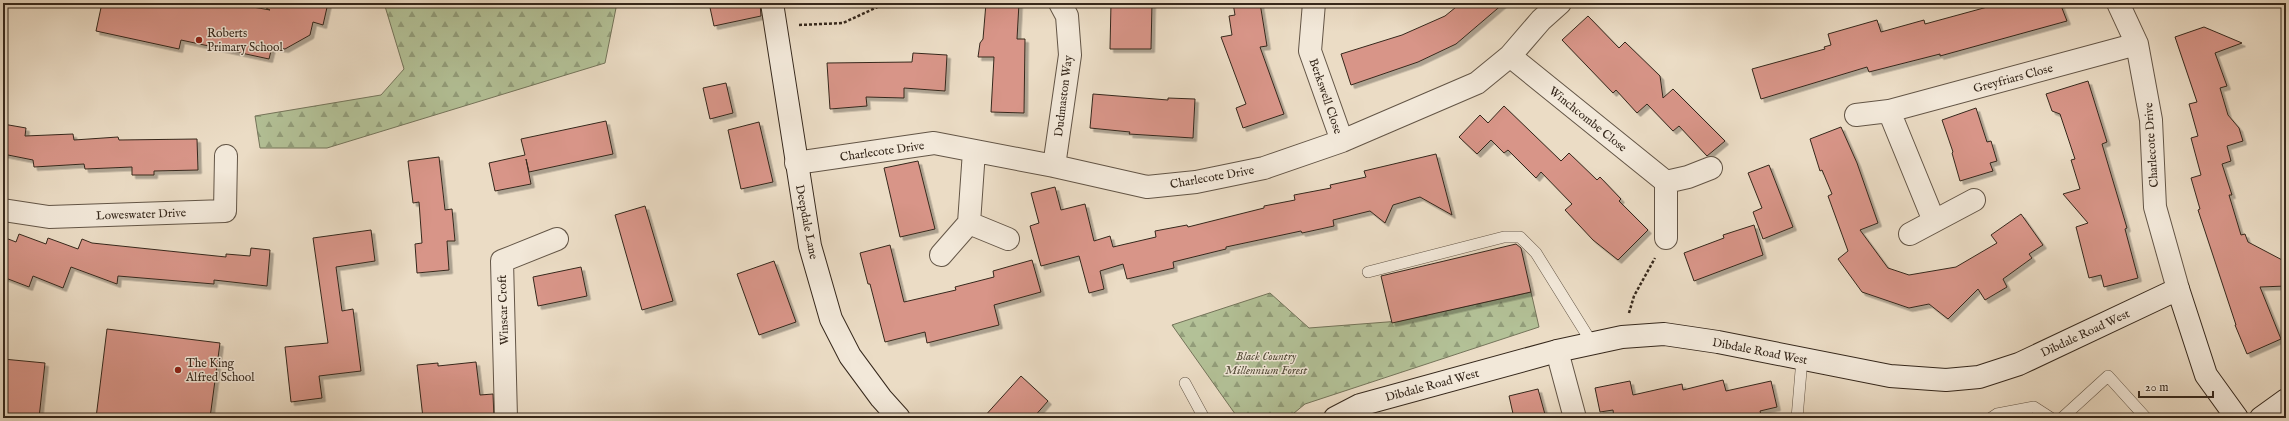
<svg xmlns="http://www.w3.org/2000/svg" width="2289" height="421" font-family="'IM FELL English',serif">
<defs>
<pattern id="forest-firs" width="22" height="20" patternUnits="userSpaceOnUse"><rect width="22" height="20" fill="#b3c197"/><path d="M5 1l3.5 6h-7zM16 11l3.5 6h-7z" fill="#929d7a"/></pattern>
<filter id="shadow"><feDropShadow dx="3.5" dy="3.5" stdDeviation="0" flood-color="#0004"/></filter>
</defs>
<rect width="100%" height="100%" fill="#ebdcc5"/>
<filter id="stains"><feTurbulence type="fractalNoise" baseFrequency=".005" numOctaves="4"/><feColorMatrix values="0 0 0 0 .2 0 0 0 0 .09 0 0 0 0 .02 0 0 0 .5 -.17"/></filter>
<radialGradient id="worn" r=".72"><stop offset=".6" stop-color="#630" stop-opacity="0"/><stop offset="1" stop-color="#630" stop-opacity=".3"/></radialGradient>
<path fill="url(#forest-firs)" stroke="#74745a" d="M 384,3 L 617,3 L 605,63 L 327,148 L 260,148 L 255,116 L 381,95 L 404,69 Z
M 1531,292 L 1539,327 L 1305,404 L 1288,418 L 1238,418 L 1172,325 L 1270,293 L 1309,328 L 1400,321 Z"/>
<path fill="#d89588" stroke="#36281c" filter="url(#shadow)" d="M 102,3 L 230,3 L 270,10 L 266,8 L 267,3 L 328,3 L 323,25 L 313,22 L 310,35 L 285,49 L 272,47 L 269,59 L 181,40 L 179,49 L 96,31 Z
M 709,3 L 760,3 L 761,16 L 714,26 Z
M 986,3 L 1019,3 L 1017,39 L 1025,39 L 1024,113 L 991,112 L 994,57 L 978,57 L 980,43 L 983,39 Z
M 1111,3 L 1152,3 L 1151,49 L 1110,49 Z
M 1233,3 L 1260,3 L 1267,46 L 1260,47 L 1284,114 L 1243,128 L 1236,108 L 1246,104 L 1221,37 L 1232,35 L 1229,16 L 1235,15 Z
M 1461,3 L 1504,3 L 1456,44 L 1418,62 L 1351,85 L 1341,54 L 1402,35 L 1445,16 Z
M 2002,3 L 2060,3 L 2067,21 L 1940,56 L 1940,54 L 1869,72 L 1867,67 L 1761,99 L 1752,69 L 1825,49 L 1824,47 L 1831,45 L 1828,34 L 1877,20 L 1881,32 L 1924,20 L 1925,24 Z
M 1588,16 L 1619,48 L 1625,42 L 1660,76 L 1663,98 L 1673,89 L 1725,141 L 1707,156 L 1679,126 L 1673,131 L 1647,104 L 1637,113 L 1616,90 L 1613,93 L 1562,40 Z
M 2204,27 L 2242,43 L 2215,53 L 2227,86 L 2220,88 L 2228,115 L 2239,128 L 2243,141 L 2227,146 L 2231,161 L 2222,164 L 2232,195 L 2229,195 L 2241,235 L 2245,234 L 2248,242 L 2286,262 L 2286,286 L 2260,287 L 2281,339 L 2247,354 L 2235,325 L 2236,325 L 2198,210 L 2200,209 L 2191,178 L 2201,175 L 2191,138 L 2198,136 L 2189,104 L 2197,102 L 2175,37 Z
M 913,53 L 947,55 L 945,91 L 904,88 L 904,98 L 866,97 L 867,106 L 830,109 L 827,63 L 912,62 Z
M 2088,81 L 2107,142 L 2102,144 L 2127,228 L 2125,229 L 2138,278 L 2104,287 L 2101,275 L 2089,278 L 2076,227 L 2088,223 L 2063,194 L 2080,189 L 2071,160 L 2075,159 L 2060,114 L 2052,111 L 2046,94 Z
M 726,83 L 733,113 L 710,119 L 703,88 Z
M 1093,94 L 1168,100 L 1168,98 L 1195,99 L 1193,138 L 1129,134 L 1130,132 L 1090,128 Z
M 1504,106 L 1561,161 L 1569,153 L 1597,180 L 1600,177 L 1621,199 L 1619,201 L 1648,230 L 1618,260 L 1593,240 L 1565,210 L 1572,204 L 1541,172 L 1536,178 L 1508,150 L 1504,153 L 1491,140 L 1477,154 L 1459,137 L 1480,115 L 1488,123 Z
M 1976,108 L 1987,142 L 1991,141 L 1997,161 L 1990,163 L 1993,171 L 1960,181 L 1952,153 L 1953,152 L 1942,120 Z
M 606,121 L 613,154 L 529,172 L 526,159 L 531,184 L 495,191 L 489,163 L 525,155 L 521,139 Z
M 759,122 L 773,182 L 741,189 L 728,130 Z
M 3,124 L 26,128 L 25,136 L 73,134 L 74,140 L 118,137 L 119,140 L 197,139 L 198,170 L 154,171 L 154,175 L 132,175 L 132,167 L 85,169 L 84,164 L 34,167 L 33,160 L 3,154 Z
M 1841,127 L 1857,163 L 1878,223 L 1860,230 L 1888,268 L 1909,275 L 1956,267 L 1997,243 L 1991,235 L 2021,214 L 2043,245 L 2029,254 L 2032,258 L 2003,279 L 2007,287 L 1985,300 L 1978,289 L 1948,319 L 1929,304 L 1909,308 L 1862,292 L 1838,259 L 1848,251 L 1828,196 L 1832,194 L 1822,170 L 1820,171 L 1810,139 Z
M 1436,154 L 1452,215 L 1420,197 L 1393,205 L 1385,223 L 1370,211 L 1333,220 L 1334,226 L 1302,233 L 1301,231 L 1226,247 L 1226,249 L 1173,262 L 1174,268 L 1127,279 L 1123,264 L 1100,271 L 1104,289 L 1089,293 L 1079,256 L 1041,266 L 1030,226 L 1039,223 L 1031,193 L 1055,187 L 1061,210 L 1085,204 L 1094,241 L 1110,236 L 1113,247 L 1156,237 L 1155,231 L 1187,225 L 1188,227 L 1264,208 L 1264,206 L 1295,200 L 1294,195 L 1331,188 L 1330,185 L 1366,177 L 1364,171 Z
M 439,157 L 445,210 L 452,209 L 455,241 L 447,241 L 449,270 L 417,273 L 415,244 L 422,243 L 419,202 L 413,203 L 408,161 Z
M 918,161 L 935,229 L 900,237 L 884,168 Z
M 1769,165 L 1793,227 L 1763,239 L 1753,212 L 1762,208 L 1748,173 Z
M 645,206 L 673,301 L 642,310 L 615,215 Z
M 1754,225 L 1763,255 L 1694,281 L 1684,253 L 1724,238 L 1723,235 Z
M 371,230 L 375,261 L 336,267 L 342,311 L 353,309 L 361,371 L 319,376 L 322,398 L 291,402 L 285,347 L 328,343 L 313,238 Z
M 19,234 L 46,244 L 48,238 L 78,249 L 82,239 L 92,243 L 226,257 L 226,254 L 250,256 L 251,248 L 270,250 L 267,286 L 214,280 L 214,284 L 118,276 L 117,284 L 71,267 L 63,288 L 33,276 L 29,287 L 3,277 L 3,237 L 16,242 Z
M 1516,244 L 1521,248 L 1531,292 L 1392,323 L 1381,276 Z
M 890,245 L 904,302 L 956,290 L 955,287 L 994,277 L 993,271 L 1032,260 L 1041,292 L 994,305 L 999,325 L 927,343 L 925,332 L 885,342 L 870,284 L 868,284 L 860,253 Z
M 774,261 L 796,322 L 759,335 L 737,274 Z
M 581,267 L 587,296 L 538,306 L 533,277 Z
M 107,329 L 220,343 L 210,418 L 96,418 Z
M 3,359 L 45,363 L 39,418 L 3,418 Z
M 476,362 L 480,395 L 493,394 L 494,418 L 423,418 L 417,365 L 438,363 L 438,366 Z
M 1021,376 L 1048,401 L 1033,418 L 983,418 Z
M 1723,380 L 1726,391 L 1771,381 L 1777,407 L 1760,411 L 1762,418 L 1614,418 L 1613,410 L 1600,412 L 1595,388 L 1630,381 L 1633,395 L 1682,384 L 1683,390 Z
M 1538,389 L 1546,418 L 1514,418 L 1509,396 Z"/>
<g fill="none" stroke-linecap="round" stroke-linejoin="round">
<g stroke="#635546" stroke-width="12">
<path id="lane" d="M 1368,272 L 1504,237 L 1520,237 L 1536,253 L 1592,343
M 1185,383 L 1204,418
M 1797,418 L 1802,359
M 1991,418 L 1997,414 L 2034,407 L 2051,418
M 2062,418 L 2108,376 L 2146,418"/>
</g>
<g stroke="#635546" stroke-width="24">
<path id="street" d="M 1314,3 L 1310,51 L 1342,141
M 2118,3 L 2137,44 L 2151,120 L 2155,207 L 2178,289
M 1510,56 L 1666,182 L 1688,177 L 1711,168
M 1889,111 L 1934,221
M 1856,115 L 1889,111 L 2137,44
M 796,163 L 934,143 L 1054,166 L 1147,187 L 1196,182 L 1264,168 L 1342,141 L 1477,83 L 1510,56 L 1541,20 L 1560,3
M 1054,166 L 1070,55 L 1067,16 L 1060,3
M 3,210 L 49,217 L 225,211 L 226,156
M 969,223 L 974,151
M 1910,234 L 1974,200
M 1666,238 L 1666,182
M 941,255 L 969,223 L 1008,239
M 1557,351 L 1575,418
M 506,418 L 502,261 L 557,239"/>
</g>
<g stroke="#36281c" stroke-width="24">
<path id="secondary" d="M 772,3 L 810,246 L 831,319 L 850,356 L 881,398 L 899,418
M 1335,418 L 1360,405 L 1557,351 L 1622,337 L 1664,334 L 1718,342 L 1890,376 L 1946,380 L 1979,377 L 2019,364 L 2178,289 L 2206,375 L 2237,418
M 2261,418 L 2286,400"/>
</g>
<path stroke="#36281c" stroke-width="2.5" stroke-dasharray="3 2" stroke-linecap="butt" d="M 799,25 L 843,23 L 886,3
M 1629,313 L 1634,296 L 1655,258"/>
<use href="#lane" stroke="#f2e8d9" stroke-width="11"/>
<use href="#street" stroke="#f2e8d9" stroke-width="22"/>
<use href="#secondary" stroke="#f2e8d9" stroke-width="22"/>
</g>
<g fill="#8f2418" stroke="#f2e8d9" stroke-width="1.5">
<circle cx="199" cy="40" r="4"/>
<circle cx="178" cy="370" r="4"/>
</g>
<g text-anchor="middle" stroke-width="3" stroke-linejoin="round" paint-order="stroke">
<g font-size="12" fill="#36281c" stroke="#f2e8d9" text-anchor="start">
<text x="207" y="37">Roberts<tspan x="207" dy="14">Primary School</tspan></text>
<text x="186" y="367">The King<tspan x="186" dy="14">Alfred School</tspan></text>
</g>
<g font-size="12" fill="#36281c" stroke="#f2e8d9">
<text transform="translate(2013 78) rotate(-15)" y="4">Greyfriars Close</text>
<text transform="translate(1063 96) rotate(-83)" y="4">Dudmaston Way</text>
<text transform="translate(1326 96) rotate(71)" y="4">Berkswell Close</text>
<text transform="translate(1588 119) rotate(39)" y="4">Winchcombe Close</text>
<text transform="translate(2151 145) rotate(-94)" y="4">Charlecote Drive</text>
<text transform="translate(882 151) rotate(-8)" y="4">Charlecote Drive</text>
<text transform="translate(1212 177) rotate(-10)" y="4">Charlecote Drive</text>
<text transform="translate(141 214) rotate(-2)" y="4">Loweswater Drive</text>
<text transform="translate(807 222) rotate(79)" y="4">Deepdale Lane</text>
<text transform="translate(503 310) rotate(-92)" y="4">Winscar Croft</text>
<text transform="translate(2085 333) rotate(-25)" y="4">Dibdale Road West</text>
<text transform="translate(1760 351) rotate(11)" y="4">Dibdale Road West</text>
<text transform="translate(1432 385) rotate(-15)" y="4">Dibdale Road West</text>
</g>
<g font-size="12" font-style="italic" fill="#554e3b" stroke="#f2e8d9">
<text x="1266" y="360">Black Country<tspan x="1266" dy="14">Millennium Forest</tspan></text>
</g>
</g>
<rect width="2289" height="421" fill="none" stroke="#ebdcc5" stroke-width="16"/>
<rect x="4" y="4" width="2281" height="413" fill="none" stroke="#36281c" stroke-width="2"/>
<rect x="8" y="8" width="2273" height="405" fill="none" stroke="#36281c"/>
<path d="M2139 391v6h74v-6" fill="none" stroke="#36281c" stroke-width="2"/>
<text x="2145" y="391" font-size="12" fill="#36281c" stroke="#f2e8d9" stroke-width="3" paint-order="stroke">20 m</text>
<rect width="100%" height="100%" filter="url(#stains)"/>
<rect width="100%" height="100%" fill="url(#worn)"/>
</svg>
